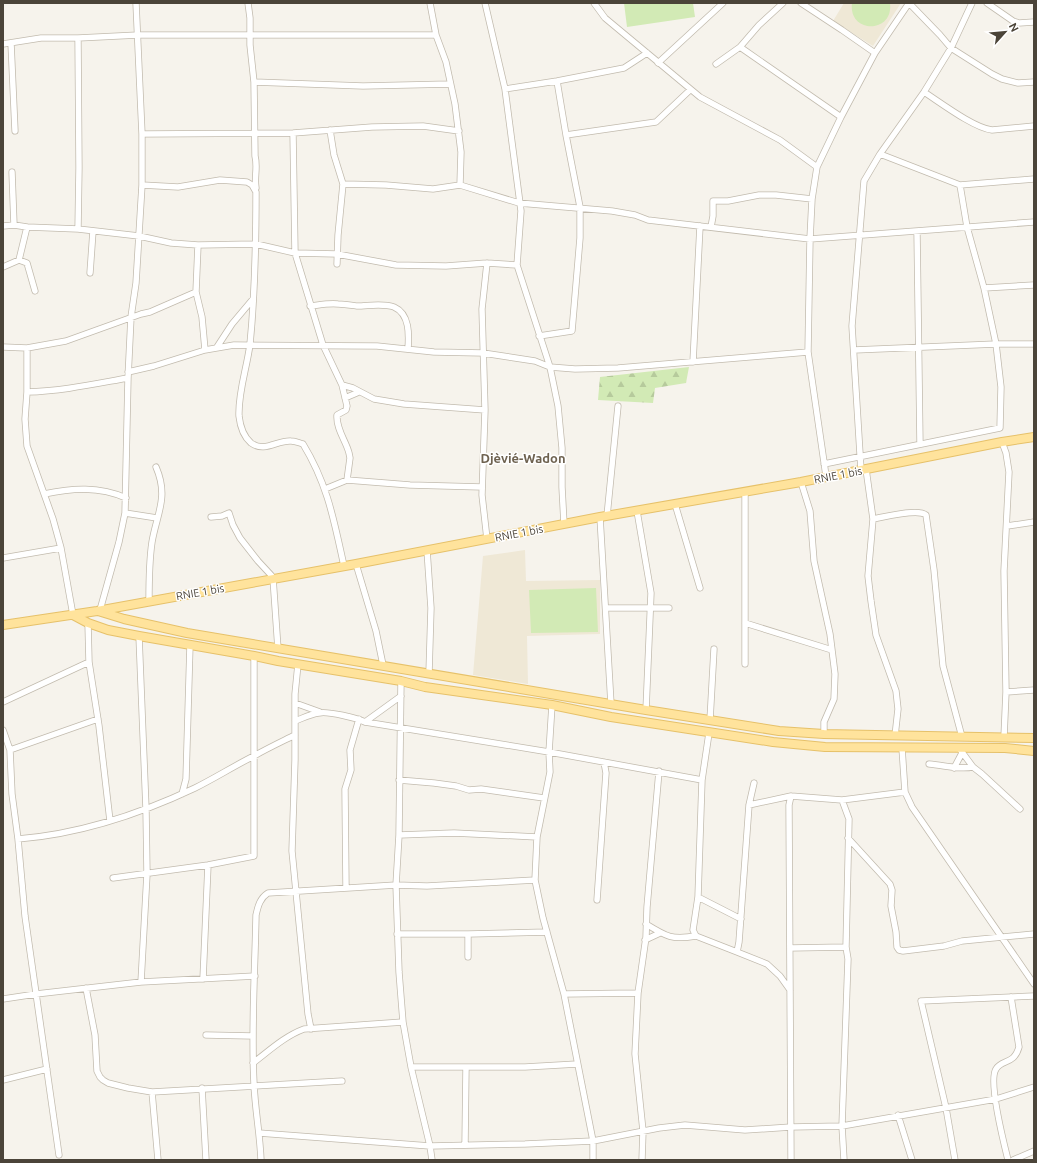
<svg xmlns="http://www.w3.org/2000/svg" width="1037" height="1163" font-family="Ubuntu,sans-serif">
<defs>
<pattern id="forest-firs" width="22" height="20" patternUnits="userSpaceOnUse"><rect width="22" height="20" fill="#d2eab5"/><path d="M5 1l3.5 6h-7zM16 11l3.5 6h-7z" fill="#b6ca9c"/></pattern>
</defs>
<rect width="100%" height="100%" fill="#f6f3ec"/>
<path fill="#efe8d6" d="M 844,3 L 901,3 L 873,46 L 833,21 Z
M 525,550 L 526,581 L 600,580 L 600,634 L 527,636 L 528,684 L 473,675 L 483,556 Z"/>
<path fill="#d2eab5" d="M 624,3 L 693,3 L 695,17 L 627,27 Z
M 852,3 L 890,3 C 894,34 848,34 852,3 Z
M 596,588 L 598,632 L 531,633 L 529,590 Z"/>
<path fill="url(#forest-firs)" d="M 689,367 L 686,383 L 655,388 L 653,403 L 598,400 L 600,377 Z"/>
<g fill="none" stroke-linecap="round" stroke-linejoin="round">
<g stroke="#c2bbae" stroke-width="7">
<path id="street" d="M 248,3 L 250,18 L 250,45 L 254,82 L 255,156 C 258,167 254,177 256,188
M 430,3 L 436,35 L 446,62 L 455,104 L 461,152 L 460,185
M 485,3 L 505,89 L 521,211 L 517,265 L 550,367 L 558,406 L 562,448 L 562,487 L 564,524
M 594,3 L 605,18 L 700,97 L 780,140 L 817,167
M 801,3 L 842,30 L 875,53
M 909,3 L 940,35 L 951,48 L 992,74 L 1002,79 L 1018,83 L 1034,82
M 987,3 L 1013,21 L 1019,23 L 1034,22
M 11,43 L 15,131
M 3,44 L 41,38 L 78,38 L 138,35 L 436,35
M 740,47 L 841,117
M 658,63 L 723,3
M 716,64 L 740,47 L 759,25 L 783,3
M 254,82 L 363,86 L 450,84
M 505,89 L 557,81 L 624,68 L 647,53
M 924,92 C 941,103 974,128 992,130 L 1034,126
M 330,130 L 334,155 L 343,184 L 338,235 L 337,264
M 293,133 L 295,253 L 323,345 L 342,385 L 347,406 L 346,410 L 337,415 C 336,429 346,441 349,453 L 350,458 L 347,480
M 142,134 L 293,133 L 372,127 L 423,126 L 459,131
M 566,135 L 656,122 L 690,90
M 880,154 L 960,185 L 1034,179
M 12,172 L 14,225
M 343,184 L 386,185 L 433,189 L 460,185 L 519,203 L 612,211 L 635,215 L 648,220 L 810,239 L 1034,222
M 142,185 L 178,187 L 220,180 L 247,182 L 252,185 L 256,192 C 256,243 255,294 250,344 C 247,368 238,392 239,416 C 240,425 243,436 251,443 C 265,453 277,440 291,441 C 296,441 299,443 303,444 C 328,485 334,521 344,566
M 3,226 L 14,225 L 27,227 L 78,229 L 139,236 L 171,243 L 198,245 L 256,244 L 295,253 L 337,254 L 396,265 L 446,266 L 487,263 L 517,265
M 711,227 L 713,216 L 713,201 L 728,201 L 759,195 L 776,195 L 812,199
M 78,229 L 79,168 L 78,38
M 917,231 L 920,444
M 198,245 L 196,292 L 202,317 L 205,350
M 19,260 L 27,263 L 35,291
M 487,263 L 482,309 L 485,410 L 482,495 L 487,539
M 3,267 L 19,260 L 27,227
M 90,273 L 93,231
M 984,288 L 1034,285
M 310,306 C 319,305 329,303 338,304 C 344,304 350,305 357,306 C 368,306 383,303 394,307 C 410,314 409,335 408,349
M 539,336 L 572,331 L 580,238 L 580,207 L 566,135 L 557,81
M 3,347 L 27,348 L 66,341 L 141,314 L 150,312 L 196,292
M 217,347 L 232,324 L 253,299
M 27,348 L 27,392 L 25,419 L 27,446 L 53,519 L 61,548 L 73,615
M 854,350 L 996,344 L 1034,344
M 693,362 L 700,226
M 128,372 L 154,366 L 205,350 L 234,345 L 377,346 L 434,352 L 483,353 L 535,361 L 550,367 L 575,369 L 618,368 L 808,352
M 342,385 L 353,388 L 374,399 L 404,404 L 485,410
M 27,392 C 62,391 94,384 128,378
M 345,398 L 359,392
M 1002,442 L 1006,453 L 1009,472 L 1004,571 L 1006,692 L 1004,737
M 824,464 L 1000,428 L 1001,387 L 996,344 L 984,288 L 967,227 L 960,185
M 866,469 L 873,519 L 868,576 L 871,601 L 876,635 L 896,691 L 898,709 L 895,736
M 861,470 L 852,326 L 864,181 L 880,154 L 924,92 L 951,48 L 972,3
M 826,476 L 808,352 L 810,239 L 812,199 L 817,167 L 841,117 L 875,53 L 909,3
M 801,482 L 810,511 L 814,561 L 830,634 L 835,674 L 834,699 L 824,722 L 824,734
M 325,489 L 347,480 L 410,485 L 482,487
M 44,494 C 72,488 99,486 126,498
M 675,504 L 700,588
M 637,511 L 651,593 L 646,710
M 125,513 L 157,518
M 607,516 L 618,406
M 211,517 L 222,516 L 229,513 L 233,525 L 240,538 L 258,561 L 271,575 L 273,578 L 278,649
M 600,517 L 611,704
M 873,519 C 884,517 918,508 926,515 L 934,570 L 943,666 L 962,737
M 1007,526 L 1034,522
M 427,550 L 431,608 L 429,673
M 3,558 L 61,548
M 356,564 L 376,631 L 383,665
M 149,601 C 149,581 149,562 152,542 C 157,513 169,497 156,467
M 606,608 L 669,608
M 100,610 L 119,542 L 125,513 L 128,378 L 131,317 L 136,283 L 142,185 L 142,134 L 136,3
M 88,623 L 89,662 L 99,726 L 110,821
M 745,623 L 832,650
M 139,636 L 146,809 L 147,874 L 141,982
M 298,664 L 295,694 L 295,760 L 292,851 L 308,1014 L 311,1029
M 745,664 L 745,492
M 401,681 L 399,835 L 396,885 L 399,972 L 403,1022 L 411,1067 L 430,1146 L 432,1160
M 1006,692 L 1034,690
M 3,702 L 89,662
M 295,703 L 320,712
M 552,705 L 549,752 L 550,772 L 537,837 L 535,880 L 543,918 L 564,994 L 593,1141 L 593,1160
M 710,720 L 714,649
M 295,721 C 303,718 311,714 319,713 C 328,711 357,718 365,722 L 549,752 L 702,780 L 709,733
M 365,722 L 401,696
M 3,730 L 10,750 L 12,794 L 18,839 L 25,916 L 59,1155
M 902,748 L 905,792 L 912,807 L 1034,984
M 959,748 L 973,767 L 982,774 L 1020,809
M 10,750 L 98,719
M 929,764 C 944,765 958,770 973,767
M 954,768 L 962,753
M 399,780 L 434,783 L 456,786 L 469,790 L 481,789 L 544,798
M 702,780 L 698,897 L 693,930 L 696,936 L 737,952
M 754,783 L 749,805 L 739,942 L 737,952 L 767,964 L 780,976 L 790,990
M 182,794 L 186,779 L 190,645
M 791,796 L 789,805 L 791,1160
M 842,800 L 849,819 L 846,947 L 848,959 L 842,1126 L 844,1160
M 749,805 L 791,796 L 842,800 L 905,792
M 399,835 L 454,833 L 537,837
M 848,838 L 890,884 L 892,890 L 891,906 L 896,932 L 897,947 L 899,950 L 903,951 L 944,946 L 962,941 L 1034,934
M 18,839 C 80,834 140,814 195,788 C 215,778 234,766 254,756 C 268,748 281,742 295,735
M 113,878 L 208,865 L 254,856 L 254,656
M 346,888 L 345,789 L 351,770 L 350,750 L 359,719
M 698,897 L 741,919
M 597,900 L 606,773 L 604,762
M 646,924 C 667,937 672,940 696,936
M 397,934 L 468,934 L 547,932
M 645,940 L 660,933
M 790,948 L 846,947
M 468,957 L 468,934
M 203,979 L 208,865
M 86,988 L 95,1035 L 97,1071 L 100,1077 L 103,1080 L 108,1083 L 128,1088 L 152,1092 L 342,1081
M 638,993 L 635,1054 L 643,1131 L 642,1160
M 564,994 L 638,993 L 646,937 L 647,907 L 659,771
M 3,999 L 36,994 L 141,982 L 255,976
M 206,1035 L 253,1036
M 253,1063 C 270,1050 285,1036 304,1029 L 403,1022
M 411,1067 L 525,1067 L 577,1064
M 3,1080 L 47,1069
M 202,1088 L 206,1160
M 152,1092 L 158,1160
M 898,1115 L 912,1160
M 259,1133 L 430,1146 L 525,1144 L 593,1141 L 659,1128 L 685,1125 L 745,1130 L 791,1127 L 842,1126 L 996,1099 L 1034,1087
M 465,1145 L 466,1067
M 261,1160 C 260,1134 255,1109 254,1084 C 251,1028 255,971 256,915 C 258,906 260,898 268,893 L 396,885 L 427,886 L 535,880
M 955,1160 L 946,1108 L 921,1001 L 1034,996
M 1008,1160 C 1004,1144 988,1081 996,1069 C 1002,1059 1014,1065 1019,1047 L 1011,997
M 1013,1160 L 1034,1151"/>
</g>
<g stroke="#e6c16a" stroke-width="10">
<path id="primary" d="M 98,611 L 124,619 L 187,633 L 646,710 L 779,731 L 824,734 L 1034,738
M 73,615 L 88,623 L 108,630 L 139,636 L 254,656 L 278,661 L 401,681 L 425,687 L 552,705 L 611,717 L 773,742 L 825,747 L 1005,748 L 1034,751
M 3,625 L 97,611 L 356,564 L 600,517 L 801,482 L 1002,442 L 1034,437"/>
</g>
<use href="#street" stroke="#fff" stroke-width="5.5"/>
<use href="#primary" stroke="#ffe39c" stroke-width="8"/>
</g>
<g text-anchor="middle" stroke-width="3" stroke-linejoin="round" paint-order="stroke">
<g font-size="11" fill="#4b4439" stroke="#fff">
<text transform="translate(838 475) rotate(-11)" y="4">RNIE 1 bis</text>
<text transform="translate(519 533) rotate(-11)" y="4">RNIE 1 bis</text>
<text transform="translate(200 592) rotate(-10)" y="4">RNIE 1 bis</text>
</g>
<g font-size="13" font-weight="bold" fill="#6e6250" stroke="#fff">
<text x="523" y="463">Djèvié-Wadon</text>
</g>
</g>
<rect width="1037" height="1163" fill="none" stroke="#4b4439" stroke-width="8"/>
<g transform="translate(1005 32) rotate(63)" stroke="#ffffff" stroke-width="3" paint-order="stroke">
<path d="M0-3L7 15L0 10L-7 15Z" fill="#4b4439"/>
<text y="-6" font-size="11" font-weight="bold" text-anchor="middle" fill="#4b4439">N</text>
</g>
</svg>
